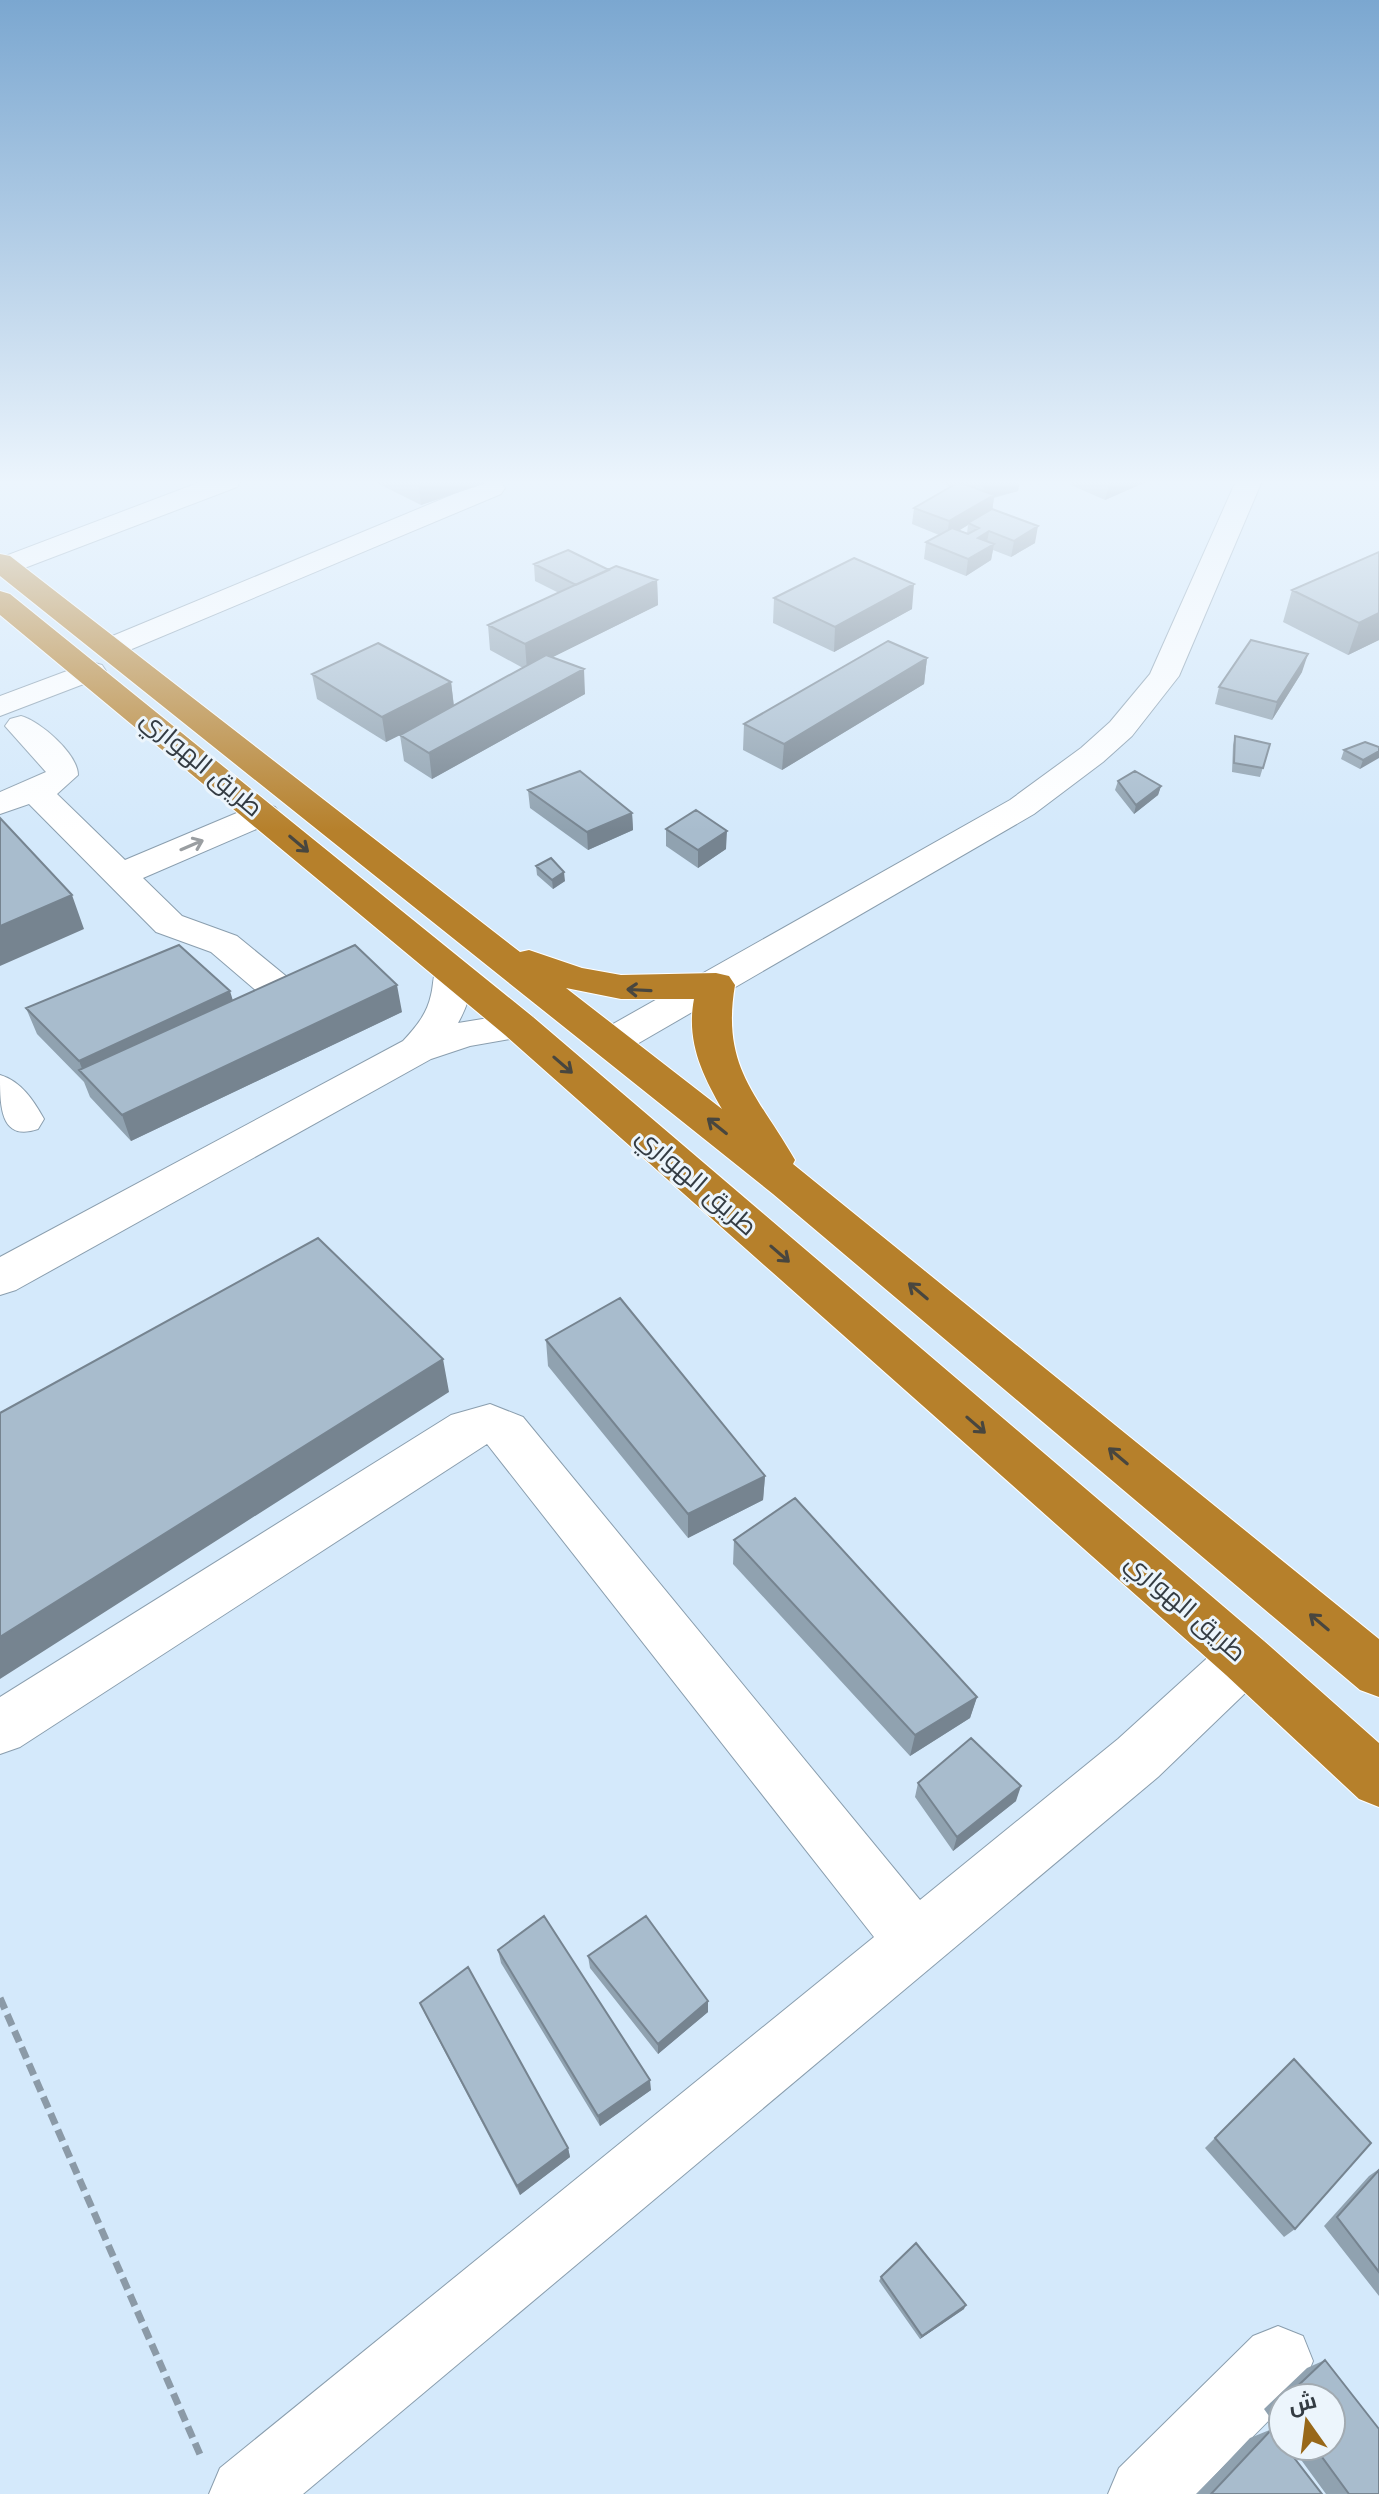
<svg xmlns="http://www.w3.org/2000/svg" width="1379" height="2494" font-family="'Roboto Serif',Cairo,serif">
<rect width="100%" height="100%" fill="#d4e9fb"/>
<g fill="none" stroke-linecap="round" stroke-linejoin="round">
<g stroke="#8a9eae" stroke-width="2">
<path id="minor" d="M 203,481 L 241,481 L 237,487 L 14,572 L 0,573 L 0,558 Z
M 1236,481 L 1262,481 L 1179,676 L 1132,736 L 1103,762 L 1034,814 L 625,1051 L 611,1055 L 597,1051 L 591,1042 L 597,1033 L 1010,800 L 1081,748 L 1110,722 L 1150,674 Z
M 483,482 L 501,482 L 505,488 L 501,494 L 120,654 L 98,654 L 94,648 L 98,642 Z
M 91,662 L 102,665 L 106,671 L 102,677 L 0,716 L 0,696 Z
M 21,716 C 40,721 78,754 78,775 L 57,794 L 125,860 L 251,807 L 263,804 L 275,807 L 280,814 L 275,821 L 143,878 L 182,916 L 237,936 L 292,981 L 298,990 L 292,999 L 279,1002 L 266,999 L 211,952 L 156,932 L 29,804 L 0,814 L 0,792 L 46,772 L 5,726 L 10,719 Z
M 452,960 L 465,963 C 477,982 468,1005 458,1023 L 519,1013 L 533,1017 L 538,1026 L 533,1035 L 470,1046 L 431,1059 L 16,1290 L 0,1295 L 0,1257 L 403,1041 C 416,1027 427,1014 431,995 C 434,984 432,974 439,963 Z
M 0,1075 C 21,1081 34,1101 44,1119 L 38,1129 C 0,1142 0,1106 0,1075 Z
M 490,1404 L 523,1417 L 920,1900 L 1118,1739 L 1226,1641 L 1245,1633 L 1264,1641 L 1272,1658 L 1264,1675 L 1158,1777 L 303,2494 L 209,2494 L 220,2468 L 874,1937 L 487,1444 L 20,1747 L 0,1754 L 0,1697 L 451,1415 Z
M 1278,2326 L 1303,2336 L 1313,2361 L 1303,2386 L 1291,2398 L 1283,2398 L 1283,2406 L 1196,2494 L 1108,2494 L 1119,2468 L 1253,2336 Z"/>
</g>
<g stroke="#fff" stroke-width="2">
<path id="highway" d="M 0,554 L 10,556 L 520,952 L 529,950 L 582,968 L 621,975 L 716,973 L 729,976 L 735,985 C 721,1067 757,1094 795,1160 L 793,1164 L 1379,1639 L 1379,1697 L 1360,1690 L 773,1194 L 0,576 ZM 566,988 L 621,999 L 694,999 C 686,1041 702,1074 722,1109 Z
M 0,591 L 10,594 L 533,1017 L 1264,1641 L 1379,1743 L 1379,1807 L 1359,1799 L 1226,1675 L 505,1035 L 0,615 Z"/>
</g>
<path stroke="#8b9aa7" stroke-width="7" stroke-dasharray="12 6" stroke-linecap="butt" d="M 0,1998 L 202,2459"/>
<use href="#minor" fill="#fff" fill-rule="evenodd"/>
<use href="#highway" fill="#b6802b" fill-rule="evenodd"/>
</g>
<path fill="#90a2b0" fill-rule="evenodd" d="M 373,481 L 485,481 L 486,483 L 421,505 Z
M 938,481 L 1020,481 L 1018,491 L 994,498 L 992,510 L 1035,543 L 1011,557 L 993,550 L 991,560 L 966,576 L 924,559 L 926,542 L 939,535 L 912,524 L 914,508 L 951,487 ZM 968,525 L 967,533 L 959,530 Z
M 1072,481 L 1148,481 L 1105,500 L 1071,485 Z
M 1379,552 L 1379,640 L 1348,655 L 1283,622 L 1292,590 Z
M 534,564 L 609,570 L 657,580 L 658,605 L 552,657 L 585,694 L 432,779 L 404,761 L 400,735 L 386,742 L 317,699 L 312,674 L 451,682 L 454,706 L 523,668 L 490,650 L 488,625 L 559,593 L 535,581 Z
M 774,598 L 912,609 L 834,652 L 773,623 Z
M 927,658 L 924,684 L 782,770 L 743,750 L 744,724 Z
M 1302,672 L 1272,720 L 1215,704 L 1219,687 Z
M 1235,736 L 1270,744 L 1260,777 L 1232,772 L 1233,745 Z
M 1379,747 L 1360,769 L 1341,759 L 1344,750 Z
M 1118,781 L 1161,786 L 1158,795 L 1134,814 L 1115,790 Z
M 528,790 L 632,813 L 633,830 L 588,850 L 530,808 Z
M 666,829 L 726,849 L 698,868 L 666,846 Z
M 536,866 L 565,881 L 553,889 L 537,875 Z
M 233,1001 L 402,1012 L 131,1141 L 90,1097 L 84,1082 L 37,1034 L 26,1008 Z
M 546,1340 L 765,1476 L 763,1500 L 688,1538 L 548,1366 Z
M 734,1540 L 977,1697 L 970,1718 L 910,1756 L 733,1564 Z
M 918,1783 L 1016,1801 L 953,1851 L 915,1797 Z
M 498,1950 L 651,2090 L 600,2126 L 501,1963 Z
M 588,1956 L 708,2012 L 658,2054 L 590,1968 Z
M 420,2003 L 568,2148 L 570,2157 L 520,2195 L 425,2014 Z
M 1294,2059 L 1295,2229 L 1284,2237 L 1205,2148 Z
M 1379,2169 L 1379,2296 L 1324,2226 L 1369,2176 Z
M 881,2277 L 964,2309 L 920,2339 L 879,2281 Z
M 1325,2360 L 1379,2494 L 1326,2494 L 1291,2446 L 1331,2446 L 1331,2398 L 1283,2398 L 1283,2436 L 1264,2409 L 1307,2368 Z
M 1272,2429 L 1322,2494 L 1197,2494 L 1250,2438 Z"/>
<path fill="#768490" d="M 418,481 L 485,481 L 486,483 L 421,505 Z
M 996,481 L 1020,481 L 1018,491 L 994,497 L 992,512 L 968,523 L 968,525 L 947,538 L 949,521 L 982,501 L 984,484 Z
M 1115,481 L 1148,481 L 1105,500 L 1109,484 Z
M 1038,526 L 1035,543 L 1011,557 L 1014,541 Z
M 989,531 L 986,548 L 978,538 Z
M 994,544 L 991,560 L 966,576 L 968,559 Z
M 657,580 L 658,605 L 527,670 L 525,644 Z
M 914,584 L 912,609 L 834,652 L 835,627 Z
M 1379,613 L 1379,640 L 1348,655 L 1359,623 Z
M 1308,654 L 1302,672 L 1272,720 L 1277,702 Z
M 927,658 L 924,684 L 782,770 L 784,744 Z
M 584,669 L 585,694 L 432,779 L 429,753 Z
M 451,682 L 454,708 L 386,742 L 382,717 Z
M 1379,751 L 1379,758 L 1360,769 L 1363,760 Z
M 1161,786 L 1158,795 L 1134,814 L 1136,805 Z
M 632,813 L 633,830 L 588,850 L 587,832 Z
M 727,831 L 726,849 L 698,868 L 698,850 Z
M 564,872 L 565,881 L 553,889 L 552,880 Z
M 72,895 L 84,929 L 0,966 L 0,926 Z
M 397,985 L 402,1012 L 131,1141 L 122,1115 Z
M 230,991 L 238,1017 L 85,1076 L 79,1061 Z
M 443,1359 L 449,1392 L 0,1679 L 0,1637 Z
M 765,1476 L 763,1500 L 688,1538 L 688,1514 Z
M 977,1697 L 970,1718 L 910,1756 L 915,1735 Z
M 1021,1786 L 1016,1801 L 953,1851 L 957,1837 Z
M 708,2001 L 708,2012 L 658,2054 L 658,2044 Z
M 650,2080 L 651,2090 L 600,2126 L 598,2116 Z
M 568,2148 L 570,2157 L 520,2195 L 517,2186 Z
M 966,2305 L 964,2309 L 920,2339 L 922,2336 Z"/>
<path fill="#a8bccd" stroke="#768490" stroke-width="2" d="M 977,481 L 996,481 L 984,484 Z
M 959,482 L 994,495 L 949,521 L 914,508 Z
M 992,509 L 1038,526 L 1014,541 L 989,531 L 978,538 L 994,544 L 968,559 L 926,542 L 952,528 L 968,534 L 979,528 L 968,523 Z
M 568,550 L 609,570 L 576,585 L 534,564 Z
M 1379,552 L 1379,613 L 1359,623 L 1292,590 Z
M 854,558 L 914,584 L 835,627 L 774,598 Z
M 616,566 L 657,580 L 525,644 L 488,625 Z
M 1251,640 L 1308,654 L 1277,702 L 1219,687 Z
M 888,641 L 927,658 L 784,744 L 744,724 Z
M 378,643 L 451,682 L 382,717 L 312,674 Z
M 546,655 L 584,669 L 429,753 L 400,735 Z
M 1235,736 L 1270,744 L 1263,768 L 1234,763 Z
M 1365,742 L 1379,747 L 1379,751 L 1363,760 L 1344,750 Z
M 580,771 L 632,813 L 587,832 L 528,790 Z
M 1135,771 L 1161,786 L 1136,805 L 1118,781 Z
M 696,810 L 727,831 L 698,850 L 666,829 Z
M 0,818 L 72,895 L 0,926 Z
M 551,858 L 564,872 L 552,880 L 536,866 Z
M 179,945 L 230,991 L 79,1061 L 26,1008 Z
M 355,945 L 397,985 L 122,1115 L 79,1070 Z
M 318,1238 L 443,1359 L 0,1637 L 0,1413 Z
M 620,1298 L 765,1476 L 688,1514 L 546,1340 Z
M 795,1498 L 977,1697 L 915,1735 L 734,1540 Z
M 971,1738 L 1021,1786 L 957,1837 L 918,1783 Z
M 544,1916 L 650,2080 L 598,2116 L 498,1950 Z
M 646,1916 L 708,2001 L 658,2044 L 588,1956 Z
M 468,1967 L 568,2148 L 517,2186 L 420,2003 Z
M 1294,2059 L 1371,2143 L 1295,2229 L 1215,2138 Z
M 1379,2170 L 1379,2272 L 1337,2217 Z
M 916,2243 L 966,2305 L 922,2336 L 881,2277 Z
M 1325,2360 L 1379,2429 L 1379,2494 L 1349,2494 L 1314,2446 L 1331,2446 L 1331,2398 L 1285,2398 Z
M 1272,2429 L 1283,2444 L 1283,2446 L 1285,2446 L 1322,2494 L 1211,2494 Z"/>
<defs><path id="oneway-shaft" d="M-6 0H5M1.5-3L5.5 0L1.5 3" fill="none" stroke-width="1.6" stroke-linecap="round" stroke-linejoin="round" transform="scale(2)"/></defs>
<g stroke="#48463f">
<use href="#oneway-shaft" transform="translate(299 844) rotate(40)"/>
<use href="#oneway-shaft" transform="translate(639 990) rotate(-177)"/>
<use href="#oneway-shaft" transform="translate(563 1065) rotate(41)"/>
<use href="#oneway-shaft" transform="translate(717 1126) rotate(-141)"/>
<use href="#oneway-shaft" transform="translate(780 1254) rotate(41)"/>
<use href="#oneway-shaft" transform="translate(918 1291) rotate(-140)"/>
<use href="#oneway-shaft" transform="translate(976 1425) rotate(41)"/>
<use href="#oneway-shaft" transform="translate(1118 1456) rotate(-140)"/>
<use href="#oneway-shaft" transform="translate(1319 1622) rotate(-140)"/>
</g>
<use stroke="#9a9ea1" href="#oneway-shaft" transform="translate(192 845) rotate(-23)"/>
<linearGradient id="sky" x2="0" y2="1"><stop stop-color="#7ba7d0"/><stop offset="0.58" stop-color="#ecf5fd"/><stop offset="1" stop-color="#ecf5fd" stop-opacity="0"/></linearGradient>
<rect width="1379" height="831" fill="url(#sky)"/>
<g text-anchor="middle" stroke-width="6" stroke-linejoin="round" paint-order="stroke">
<g font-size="26" fill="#343c43" stroke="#ecf5fc">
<text transform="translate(202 763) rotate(40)" y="9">طريق الهواري</text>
<text transform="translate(697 1181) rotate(41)" y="9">طريق الهواري</text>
<text transform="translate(1186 1607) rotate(41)" y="9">طريق الهواري</text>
</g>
</g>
<g transform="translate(1307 2422) rotate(346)"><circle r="38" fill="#ecf5fc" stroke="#a2abb2" stroke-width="2"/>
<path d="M0-6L14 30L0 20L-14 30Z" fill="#986819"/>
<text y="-12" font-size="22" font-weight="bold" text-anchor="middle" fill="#343c43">ش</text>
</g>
</svg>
